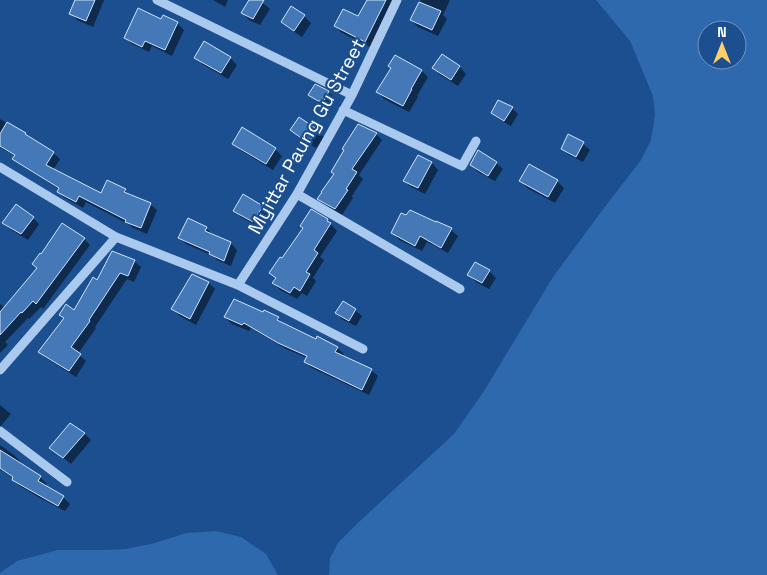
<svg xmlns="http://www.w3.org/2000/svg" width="767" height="575" font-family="'Space Grotesk',sans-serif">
<rect width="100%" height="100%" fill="#1b4f8f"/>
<path fill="#2e69ad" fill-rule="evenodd" d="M 596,0 L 767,0 L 767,575 L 329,575 L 330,558 L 338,543 L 360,521 L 454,434 L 484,391 L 553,277 L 598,216 L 641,160 L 651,140 L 655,115 L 653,96 L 630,41 ZM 707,30 L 737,30 L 737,60 L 707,60 Z
M 216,531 L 241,537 L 266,554 L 278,575 L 0,575 L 0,573 L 17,561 L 58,550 L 105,550 L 126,549 L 155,543 L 186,533 Z"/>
<path fill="#0007" d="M 77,0 L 104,0 L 93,27 L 77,20 L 71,13 Z
M 213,0 L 228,0 L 225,7 Z
M 250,0 L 259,0 L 270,9 L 260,25 L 249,20 L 243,13 Z
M 368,0 L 393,0 L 372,48 L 342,33 L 335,26 L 359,18 Z
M 421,0 L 450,0 L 443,15 L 447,19 L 438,36 L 418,27 L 411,20 Z
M 291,8 L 304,16 L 311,23 L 302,37 L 289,28 L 282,21 Z
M 161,21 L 177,23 L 184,30 L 172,56 L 152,46 L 149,52 L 132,44 L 125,38 Z
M 442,56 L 460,67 L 466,74 L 458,86 L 440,75 L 434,68 Z
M 196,57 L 230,58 L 237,65 L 228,79 L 202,64 Z
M 422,71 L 428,77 L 417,96 L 418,97 L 409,112 L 384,99 L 378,92 Z
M 328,92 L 335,98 L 330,107 L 326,107 L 316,101 L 310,95 Z
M 512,108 L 518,114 L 511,126 L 499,119 L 492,113 Z
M 0,119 L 25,134 L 30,138 L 53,153 L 60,159 L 53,170 L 101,194 L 125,191 L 130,196 L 150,204 L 157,210 L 147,234 L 133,228 L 128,224 L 86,202 L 83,208 L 65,198 L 59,192 L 60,190 L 21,165 L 14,159 L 15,156 L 0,147 Z
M 292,130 L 317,131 L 324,137 L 316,148 L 298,137 Z
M 376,134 L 382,140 L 359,175 L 363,179 L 352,196 L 353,198 L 342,215 L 326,205 L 319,198 Z
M 233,143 L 275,149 L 282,156 L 273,170 L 240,150 Z
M 583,144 L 590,150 L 583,162 L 569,155 L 562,148 Z
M 418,156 L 432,163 L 438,170 L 425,194 L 411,187 L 404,180 Z
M 496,163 L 503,169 L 495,181 L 478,172 L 471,165 Z
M 521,181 L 557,181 L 564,188 L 555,203 L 527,188 Z
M 243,196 L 262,207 L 269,214 L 260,228 L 241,217 L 235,210 Z
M 311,211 L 327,220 L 337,231 L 320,257 L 324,260 L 313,278 L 316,281 L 307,296 L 302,293 L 297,299 L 280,290 L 274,283 L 277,279 L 271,273 L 282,260 L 304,229 Z
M 33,218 L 39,224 L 28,240 L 10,229 L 3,223 Z
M 206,228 L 213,235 L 231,243 L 237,250 L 231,266 L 217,260 L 213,256 L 186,244 L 180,238 Z
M 451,230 L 458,236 L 448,253 L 427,242 L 422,251 L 399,240 L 393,233 Z
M 84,239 L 90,245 L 43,309 L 41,307 L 29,319 L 28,318 L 5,342 L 8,345 L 0,353 L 0,304 L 5,308 Z
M 134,261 L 141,267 L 134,282 L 127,279 L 95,327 L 96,328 L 78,354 L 86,361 L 76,377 L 46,358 L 40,352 L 65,319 L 61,315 L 74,311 Z
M 489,271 L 496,278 L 489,289 L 476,282 L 469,275 Z
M 209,283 L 215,289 L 196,325 L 180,316 L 173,309 Z
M 355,310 L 362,316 L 356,326 L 343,320 L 336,313 Z
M 225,317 L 278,318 L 284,325 L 316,340 L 337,348 L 344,354 L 343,357 L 371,370 L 378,376 L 369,395 L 312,368 L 305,362 L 307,358 L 286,349 L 251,328 L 249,331 L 232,324 Z
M 0,405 L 11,414 L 0,427 Z
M 70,424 L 85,434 L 91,440 L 71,464 L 51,448 Z
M 0,445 L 14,455 L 21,462 L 19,464 L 40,477 L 47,484 L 45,486 L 63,497 L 70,504 L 65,511 L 38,497 L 20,486 L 13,480 L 14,479 L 0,469 Z"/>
<path fill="#4478b7" stroke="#cfe3fa" d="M 75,0 L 95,0 L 86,21 L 69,14 Z
M 249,0 L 264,0 L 253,19 L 241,13 Z
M 367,0 L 386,0 L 365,42 L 334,26 L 343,9 L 358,16 Z
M 419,2 L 441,11 L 432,30 L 410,20 Z
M 291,6 L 305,15 L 294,31 L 281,22 Z
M 138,8 L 161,19 L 163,15 L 178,22 L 165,50 L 145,41 L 142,47 L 124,38 Z
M 204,41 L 231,57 L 221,73 L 194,58 Z
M 442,54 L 460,66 L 451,80 L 432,68 Z
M 395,55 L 422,70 L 411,89 L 412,89 L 403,106 L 376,92 L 391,68 L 388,66 Z
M 315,84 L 329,91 L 324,101 L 318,101 L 308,95 Z
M 498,100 L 513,107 L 504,121 L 491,113 Z
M 299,117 L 318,130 L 308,143 L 290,130 Z
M 7,122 L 26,133 L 25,134 L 54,152 L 46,165 L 101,193 L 107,180 L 126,189 L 124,192 L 151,203 L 141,228 L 125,222 L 126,220 L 79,196 L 76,202 L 57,192 L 59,188 L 12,159 L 15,155 L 0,146 L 0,134 Z
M 358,124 L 377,133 L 352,169 L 357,172 L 346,189 L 348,190 L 335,209 L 317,199 L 322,192 L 321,192 L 334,174 L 331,172 L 344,150 L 342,149 Z
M 242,127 L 276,148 L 266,164 L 232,144 Z
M 568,134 L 584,142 L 576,157 L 561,149 Z
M 478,150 L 497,162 L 488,176 L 470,165 Z
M 418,155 L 432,162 L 418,188 L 403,181 Z
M 529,164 L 558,180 L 548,197 L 519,181 Z
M 243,194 L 263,206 L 253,222 L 233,211 Z
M 16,204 L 34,217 L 21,234 L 2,223 Z
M 311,209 L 328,219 L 327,221 L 331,223 L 314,250 L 318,253 L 306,272 L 310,274 L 300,291 L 294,287 L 290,293 L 272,283 L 276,278 L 269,273 L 280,257 L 282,258 L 303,228 L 300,226 Z
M 410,210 L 436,222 L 436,221 L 452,228 L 441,248 L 420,236 L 415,246 L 391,233 L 401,213 L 406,215 Z
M 188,218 L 207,227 L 205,231 L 231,242 L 224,261 L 209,254 L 210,252 L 178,238 Z
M 62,223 L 85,238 L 36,304 L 33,301 L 22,313 L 21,312 L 0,335 L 0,312 L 37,268 L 32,264 L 40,253 L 41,254 Z
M 112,251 L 135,260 L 128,276 L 120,273 L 89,320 L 90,321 L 71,347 L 81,354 L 69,371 L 38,352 L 64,318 L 59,315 L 66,304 L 74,310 L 93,277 L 97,280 Z
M 475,262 L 490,270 L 482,283 L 467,275 Z
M 192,274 L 209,282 L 190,319 L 171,309 Z
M 234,299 L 263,312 L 264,310 L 279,317 L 277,320 L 316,339 L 317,336 L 338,347 L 335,352 L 372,369 L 362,390 L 304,362 L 307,356 L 278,343 L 244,323 L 242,325 L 224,317 Z
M 343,301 L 356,309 L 349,321 L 335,313 Z
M 70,423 L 85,433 L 63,458 L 49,448 Z
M 0,450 L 41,476 L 38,481 L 64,496 L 58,506 L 12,480 L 13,477 L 0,468 Z"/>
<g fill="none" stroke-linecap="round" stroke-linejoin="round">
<path stroke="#a9c9ee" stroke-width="9" d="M 157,0 L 352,95
M 343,110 L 462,166 L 476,141
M 0,167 L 116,237 L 238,285 L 363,349
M 297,194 L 460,289
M 238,285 L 297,194 L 352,95 L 397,0
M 0,370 L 116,237
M 0,431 L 67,482"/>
</g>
<g text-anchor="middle" stroke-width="4.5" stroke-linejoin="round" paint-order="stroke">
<g font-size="19" fill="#fff" stroke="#1b4f8f">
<text transform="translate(306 136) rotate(-61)" y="7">Myittar Paung Gu Street</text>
</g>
</g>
<g transform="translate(722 45)"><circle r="24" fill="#1b4f8f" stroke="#7695bc"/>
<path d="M0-4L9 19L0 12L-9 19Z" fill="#ffd166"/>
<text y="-8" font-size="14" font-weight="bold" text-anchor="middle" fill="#ffffff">N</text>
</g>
</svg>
